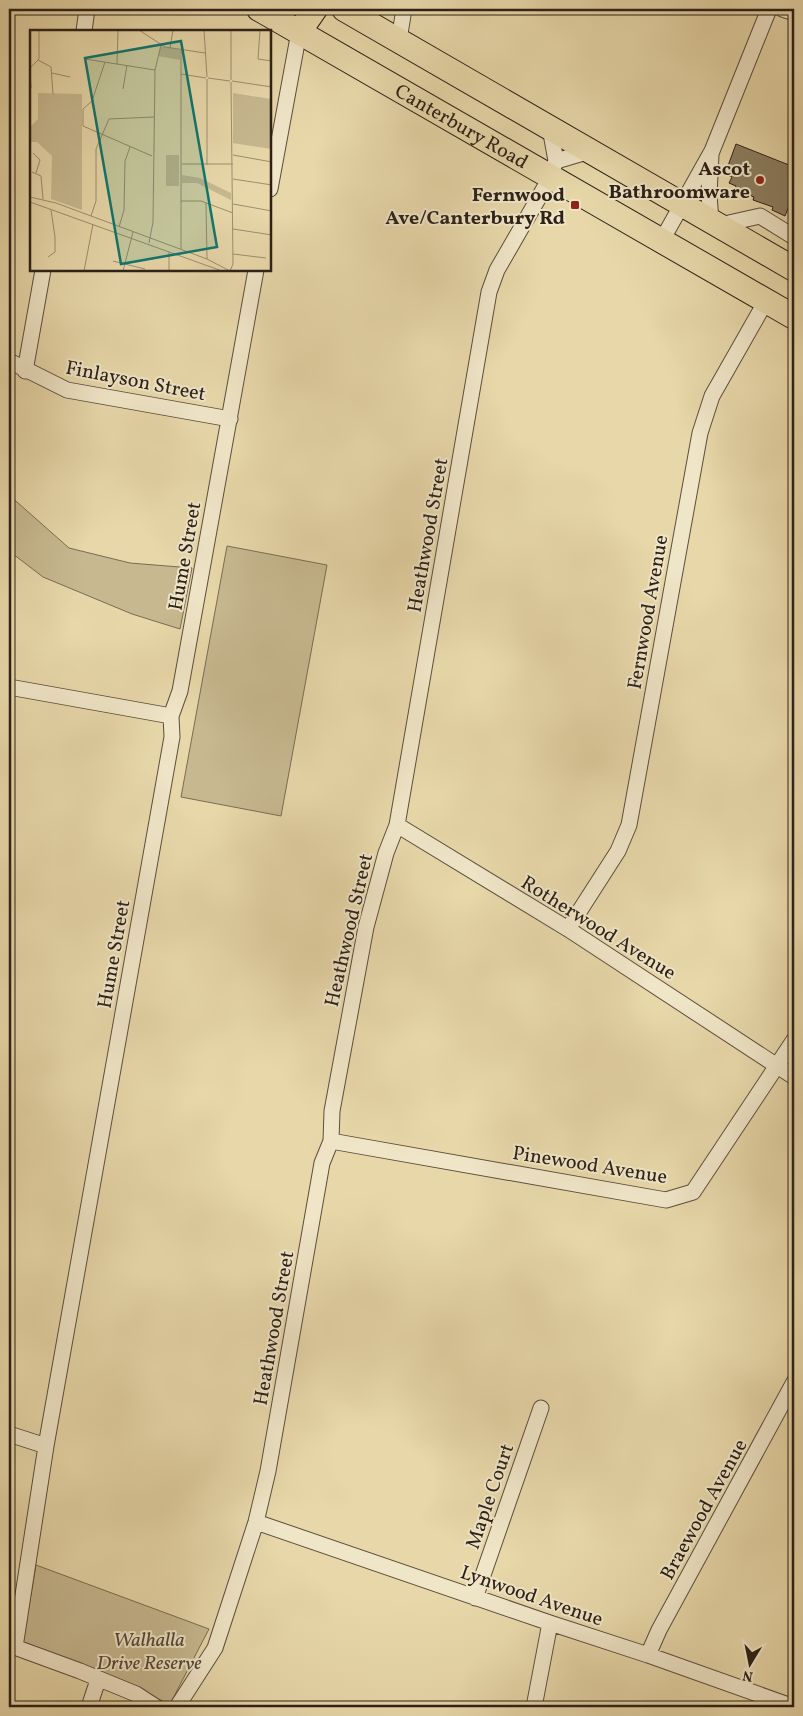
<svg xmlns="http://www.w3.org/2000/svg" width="803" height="1716" font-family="Vollkorn,serif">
<rect width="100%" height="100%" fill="#e7d7a9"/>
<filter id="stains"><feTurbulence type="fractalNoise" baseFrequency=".004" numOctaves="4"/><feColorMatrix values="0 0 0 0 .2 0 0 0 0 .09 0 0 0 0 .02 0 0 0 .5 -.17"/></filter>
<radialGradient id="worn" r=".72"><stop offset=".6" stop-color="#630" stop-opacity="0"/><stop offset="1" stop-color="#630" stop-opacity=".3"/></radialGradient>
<path fill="#c7b890" stroke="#7a6c54" d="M 9,495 L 69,548 L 130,563 L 192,568 L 180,629 L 132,614 L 43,577 L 9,551 Z
M 227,546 L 327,565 L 281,816 L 181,797 Z
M 36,1565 L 209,1629 L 170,1704 L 23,1642 Z"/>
<path fill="#8d8063" stroke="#2c2118" d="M 736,144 L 789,165 L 794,152 L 794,193 L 785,216 L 772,210 L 773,207 L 753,200 L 754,197 L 734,189 L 736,186 L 729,183 L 732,177 L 725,174 Z
M 794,193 L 794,211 L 788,207 Z"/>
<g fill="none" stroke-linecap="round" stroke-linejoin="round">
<g stroke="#5b4e3c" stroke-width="17">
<path id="street" d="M 782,9 L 794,13
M 84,31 L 87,9
M 399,40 L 404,9
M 711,155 L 709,195 L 711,221
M 556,161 L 590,151
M 270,189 L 299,32
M 720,225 L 760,216 L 794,237
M 662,240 L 712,151 L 769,9
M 9,361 L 67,390 L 230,419
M 25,371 L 43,270
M 9,687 L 171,716
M 397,825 L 568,929 L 794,1077
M 568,929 L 618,851 L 629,825 L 700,433 L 712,396 L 766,301
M 331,1141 L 666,1200 L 693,1192 L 794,1040
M 9,1434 L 46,1446
M 256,1522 L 550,1623 L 648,1655 L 794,1707
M 475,1598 L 541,1408
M 9,1645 L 80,1671 L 136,1694 L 156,1707
M 15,1647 L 46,1446 L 172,737 L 171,716 L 180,691 L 256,270
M 648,1655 L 659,1630 L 794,1382
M 89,1707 L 98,1680
M 177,1707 L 215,1648 L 256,1522 L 268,1471 L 322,1163 L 331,1141 L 332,1111 L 366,927 L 386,853 L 397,825 L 489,292 L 497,270 L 546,185 L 556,161 L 550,128
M 534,1707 L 550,1623"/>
</g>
<g stroke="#2c2118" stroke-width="26">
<g id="primary">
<path id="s1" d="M 259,9 L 794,317"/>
<path d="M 344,9 L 794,269"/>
<path d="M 299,32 L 315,9"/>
</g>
</g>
<use href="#street" stroke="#efe5c7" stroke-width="15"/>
<use href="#primary" stroke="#e7d7a9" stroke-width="24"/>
</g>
<g fill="#8f2418" stroke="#efe5c7" stroke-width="2">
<circle cx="760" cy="180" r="5"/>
<rect x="570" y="200" width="10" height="10" rx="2.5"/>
</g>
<g text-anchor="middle" stroke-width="4" stroke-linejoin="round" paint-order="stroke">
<g font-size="20" fill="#2c2118" stroke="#efe5c7">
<text dy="7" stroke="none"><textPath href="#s1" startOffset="234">Canterbury Road</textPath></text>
<text transform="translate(136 380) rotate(11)" y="7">Finlayson Street</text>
<text transform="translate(427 535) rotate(-80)" y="7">Heathwood Street</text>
<text transform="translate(184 556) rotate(-80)" y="7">Hume Street</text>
<text transform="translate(647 612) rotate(-80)" y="7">Fernwood Avenue</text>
<text transform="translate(599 927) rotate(32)" y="7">Rotherwood Avenue</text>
<text transform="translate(348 930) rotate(-77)" y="7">Heathwood Street</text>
<text transform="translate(113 954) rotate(-80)" y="7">Hume Street</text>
<text transform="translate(590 1164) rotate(9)" y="7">Pinewood Avenue</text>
<text transform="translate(273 1328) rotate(-80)" y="7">Heathwood Street</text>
<text transform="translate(489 1496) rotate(-71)" y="7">Maple Court</text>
<text transform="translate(703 1509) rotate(-61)" y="7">Braewood Avenue</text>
<text transform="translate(532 1595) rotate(19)" y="7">Lynwood Avenue</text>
</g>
<g font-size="20" font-weight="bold" fill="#2c2118" stroke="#efe5c7" text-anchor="end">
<text x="750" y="175">Ascot<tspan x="750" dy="23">Bathroomware</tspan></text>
<text x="565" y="201">Fernwood<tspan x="565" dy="23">Ave/Canterbury Rd</tspan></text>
</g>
<g font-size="20" font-style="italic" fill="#534736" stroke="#efe5c7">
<text x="149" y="1646">Walhalla<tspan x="149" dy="23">Drive Reserve</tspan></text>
</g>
</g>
<g transform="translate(30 30)">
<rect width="241" height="241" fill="#e7d7a9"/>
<path d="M 131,16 L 150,20 L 150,30 L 128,26 ZM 8,63 L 52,64 L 52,180 L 21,169 L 22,126 L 7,112 L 0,112 L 0,97 L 8,89 ZM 203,63 L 241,69 L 241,119 L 203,113 ZM 136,125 L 149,125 L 149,156 L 136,156 ZM 152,145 L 170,148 L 201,163 L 201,170 L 167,153 L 152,153 Z" fill="#c7b890"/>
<path fill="none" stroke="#9c8e6f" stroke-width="1" d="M 109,0 L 135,17 L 175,23M 174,0 L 177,47M 201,0 L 201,50M 230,0 L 228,29 L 242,31M 140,18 L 143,0M 151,20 L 151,219M 55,29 L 125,40M 8,30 L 21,37 L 23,64M 75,32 L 62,71 L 53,79 L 53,96 L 122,126M 87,34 L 88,0M 0,38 L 9,29 L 9,0M 0,41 L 1,58M 22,43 L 40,47M 151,44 L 176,48M 178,48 L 200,51M 202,51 L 242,57M 93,59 L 97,35M 3,123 L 10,130 L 6,143M 203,125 L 242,132M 152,134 L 203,134M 177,135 L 177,49M 2,142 L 11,146 L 13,169M 203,149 L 242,155M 0,167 L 26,173 L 177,229 L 200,241M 151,171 L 171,171 L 203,183M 0,172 L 192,241M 176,173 L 177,229M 203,174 L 242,181M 61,186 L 66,171 L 66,119 L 79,89 L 124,87M 89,197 L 94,180 L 95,131 L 100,117M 203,199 L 242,205M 119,213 L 123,192 L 125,40 L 131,15M 203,224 L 236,228M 18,227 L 25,222 L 25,207 L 21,180M 83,231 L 115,239M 54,241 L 63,194M 93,241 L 103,202M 139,241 L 139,222M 200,241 L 203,234 L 201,52"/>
<path fill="#0f766e" fill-opacity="0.15" stroke="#0f766e" stroke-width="2.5" d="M 151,11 L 187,217 L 91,234 L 55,28 Z"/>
<rect width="241" height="241" fill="none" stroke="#2c2118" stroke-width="2.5"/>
</g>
<rect width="803" height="1716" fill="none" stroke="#e7d7a9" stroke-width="30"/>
<rect x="10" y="10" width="783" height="1696" fill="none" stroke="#2c2118" stroke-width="2.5"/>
<rect x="15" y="15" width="773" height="1686" fill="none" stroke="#2c2118"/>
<g transform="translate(750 1664) rotate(190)" stroke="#efe5c7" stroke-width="4" paint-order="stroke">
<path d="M0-4L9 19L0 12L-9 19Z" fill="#2c2118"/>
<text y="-8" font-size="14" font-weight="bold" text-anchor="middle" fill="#2c2118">N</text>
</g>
<rect width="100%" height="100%" filter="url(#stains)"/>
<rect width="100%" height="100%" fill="url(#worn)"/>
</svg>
